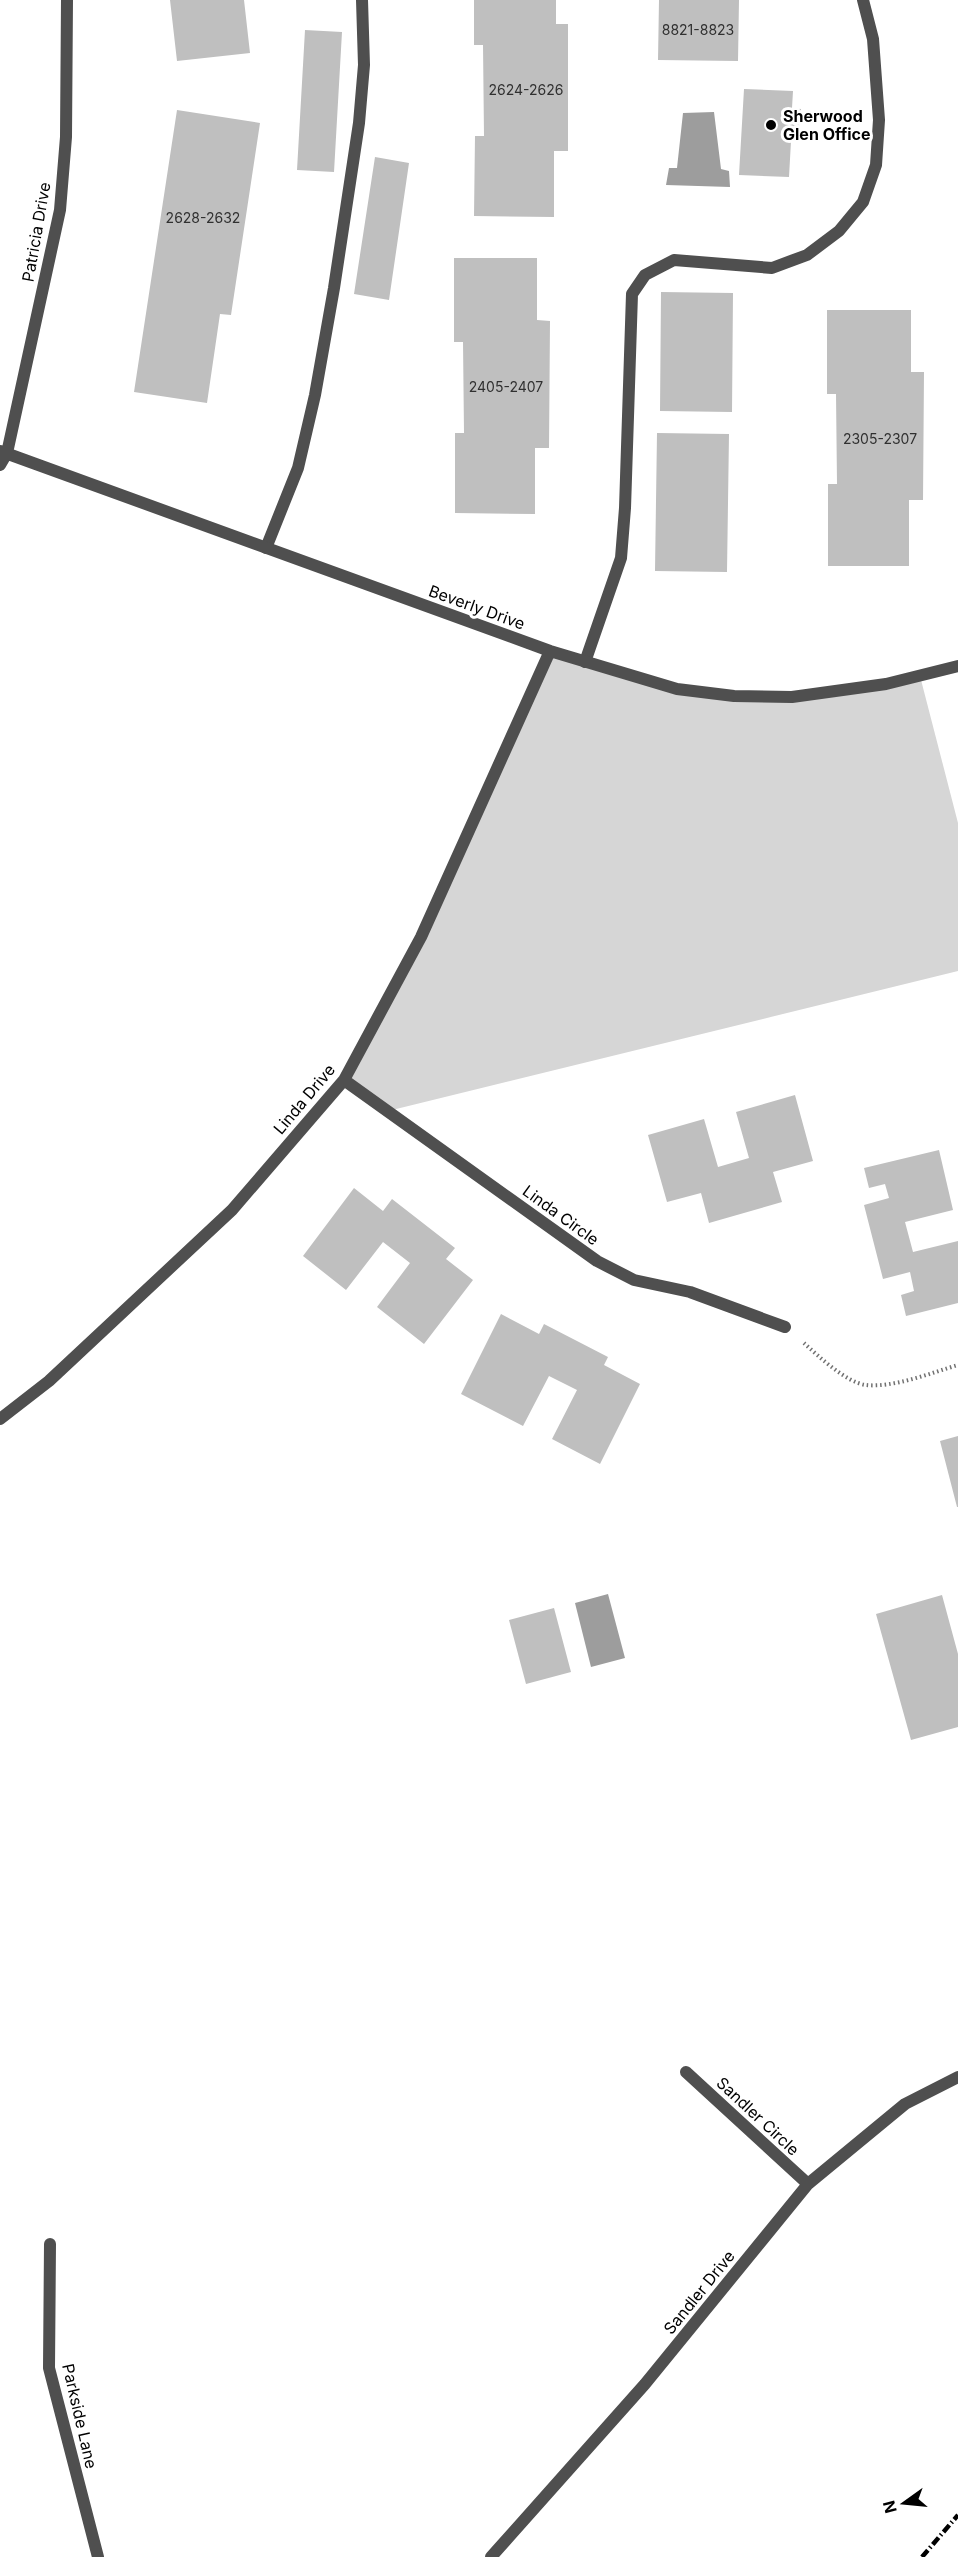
<svg xmlns="http://www.w3.org/2000/svg" width="958" height="2557" font-family="Inter,sans-serif">
<rect width="100%" height="100%" fill="#fff"/>
<path fill="#d6d6d6" d="M 550,651 L 677,689 L 792,697 L 920,676 L 958,823 L 958,971 L 388,1111 L 344,1080 L 421,937 Z"/>
<path fill="#9d9d9d" d="M 714,112 L 721,169 L 729,171 L 730,187 L 666,185 L 669,168 L 677,168 L 683,113 Z
M 608,1594 L 625,1658 L 591,1667 L 575,1603 Z"/>
<path fill="#bfbfbf" d="M 170,0 L 244,0 L 250,53 L 177,61 Z
M 474,0 L 556,0 L 556,24 L 568,24 L 568,151 L 554,151 L 554,217 L 474,216 L 475,136 L 484,136 L 483,45 L 474,45 Z
M 659,0 L 739,0 L 738,61 L 658,60 Z
M 305,30 L 342,32 L 334,172 L 297,170 Z
M 744,89 L 793,91 L 792,108 L 801,109 L 798,141 L 791,141 L 789,177 L 739,175 Z
M 177,110 L 260,123 L 231,315 L 220,314 L 207,403 L 134,392 Z
M 375,157 L 409,163 L 389,300 L 354,294 Z
M 454,258 L 537,258 L 537,320 L 550,321 L 549,448 L 535,448 L 535,514 L 455,513 L 455,433 L 464,433 L 463,342 L 454,342 Z
M 661,292 L 733,293 L 732,412 L 660,411 Z
M 827,310 L 911,310 L 911,372 L 924,372 L 923,500 L 909,500 L 909,566 L 828,566 L 828,484 L 837,484 L 836,394 L 827,394 Z
M 657,433 L 729,434 L 727,572 L 655,571 Z
M 795,1095 L 813,1161 L 773,1172 L 782,1202 L 709,1223 L 701,1193 L 667,1202 L 648,1135 L 704,1119 L 718,1167 L 749,1158 L 736,1112 Z
M 939,1150 L 953,1210 L 905,1222 L 913,1252 L 958,1241 L 958,1303 L 906,1316 L 901,1295 L 914,1291 L 910,1272 L 883,1279 L 864,1205 L 889,1198 L 885,1184 L 869,1188 L 864,1168 Z
M 354,1188 L 383,1211 L 392,1199 L 455,1248 L 446,1259 L 473,1280 L 424,1344 L 377,1307 L 410,1263 L 383,1242 L 346,1290 L 303,1256 Z
M 501,1314 L 539,1334 L 544,1324 L 608,1357 L 604,1365 L 640,1384 L 600,1464 L 552,1439 L 577,1390 L 549,1376 L 523,1426 L 461,1394 Z
M 958,1436 L 958,1507 L 957,1507 L 940,1441 Z
M 942,1595 L 958,1654 L 958,1727 L 911,1740 L 876,1614 Z
M 554,1608 L 571,1672 L 526,1684 L 509,1620 Z"/>
<g fill="none" stroke-linecap="round" stroke-linejoin="round">
<path stroke="#717171" stroke-width="4" stroke-dasharray="1.5 3" stroke-linecap="butt" d="M 804,1343 C 818,1356 847,1383 866,1385 C 893,1388 931,1373 958,1365"/>
<path stroke="#4f4f4f" stroke-width="12" d="M 266,548 L 298,468 L 315,395 L 334,288 L 359,123 L 364,65 L 362,0
M 585,662 L 621,558 L 625,508 L 632,294 L 645,275 L 674,260 L 772,268 L 807,255 L 839,231 L 863,202 L 876,165 L 879,120 L 873,39 L 863,0"/>
<path stroke="#4f4f4f" stroke-width="12" d="M 0,451 L 550,651 L 677,689 L 734,696 L 792,697 L 886,684 L 958,666
M 0,465 L 7,453 L 60,210 L 66,137 L 67,0
M 344,1080 L 597,1261 L 634,1280 L 690,1292 L 785,1327
M 0,1419 L 49,1381 L 232,1210 L 344,1080 L 421,937 L 550,651
M 686,2072 L 808,2184
M 50,2244 L 49,2368 L 98,2557
M 491,2557 L 645,2384 L 808,2184 L 905,2104 L 958,2077"/>
<path stroke="#000" stroke-width="4.5" stroke-dasharray="9 3 1.5 3" stroke-linecap="butt" d="M 922,2557 L 958,2515"/>
</g>
<circle fill="#000" stroke="#fff" stroke-width="2" cx="771" cy="125" r="6"/>
<g text-anchor="middle" stroke-width="6" stroke-linejoin="round" paint-order="stroke">
<g font-size="14" fill="#303030">
<text x="698" y="35">8821-8823</text>
<text x="526" y="95">2624-2626</text>
<text x="203" y="223">2628-2632</text>
<text x="506" y="392">2405-2407</text>
<text x="880" y="444">2305-2307</text>
</g>
<g font-size="16" font-weight="bold" fill="#000" stroke="#fff" text-anchor="start">
<text x="783" y="122">Sherwood<tspan x="783" dy="18">Glen Office</tspan></text>
</g>
<g font-size="16" fill="#000" stroke="#fff">
<text transform="translate(36 232) rotate(-80)" y="6">Patricia Drive</text>
<text transform="translate(477 607) rotate(20)" y="6">Beverly Drive</text>
<text transform="translate(304 1099) rotate(-50)" y="6">Linda Drive</text>
<text transform="translate(561 1215) rotate(36)" y="6">Linda Circle</text>
<text transform="translate(758 2116) rotate(43)" y="6">Sandler Circle</text>
<text transform="translate(699 2292) rotate(-51)" y="6">Sandler Drive</text>
<text transform="translate(80 2416) rotate(77)" y="6">Parkside Lane</text>
</g>
</g>
<g transform="translate(904 2503) rotate(255)" stroke="#ffffff" stroke-width="4.5" paint-order="stroke">
<path d="M0-4.5L10 22L0 15L-10 22Z" fill="#000000"/>
<text y="-9" font-size="16" font-weight="bold" text-anchor="middle" fill="#000000">N</text>
</g>
</svg>
